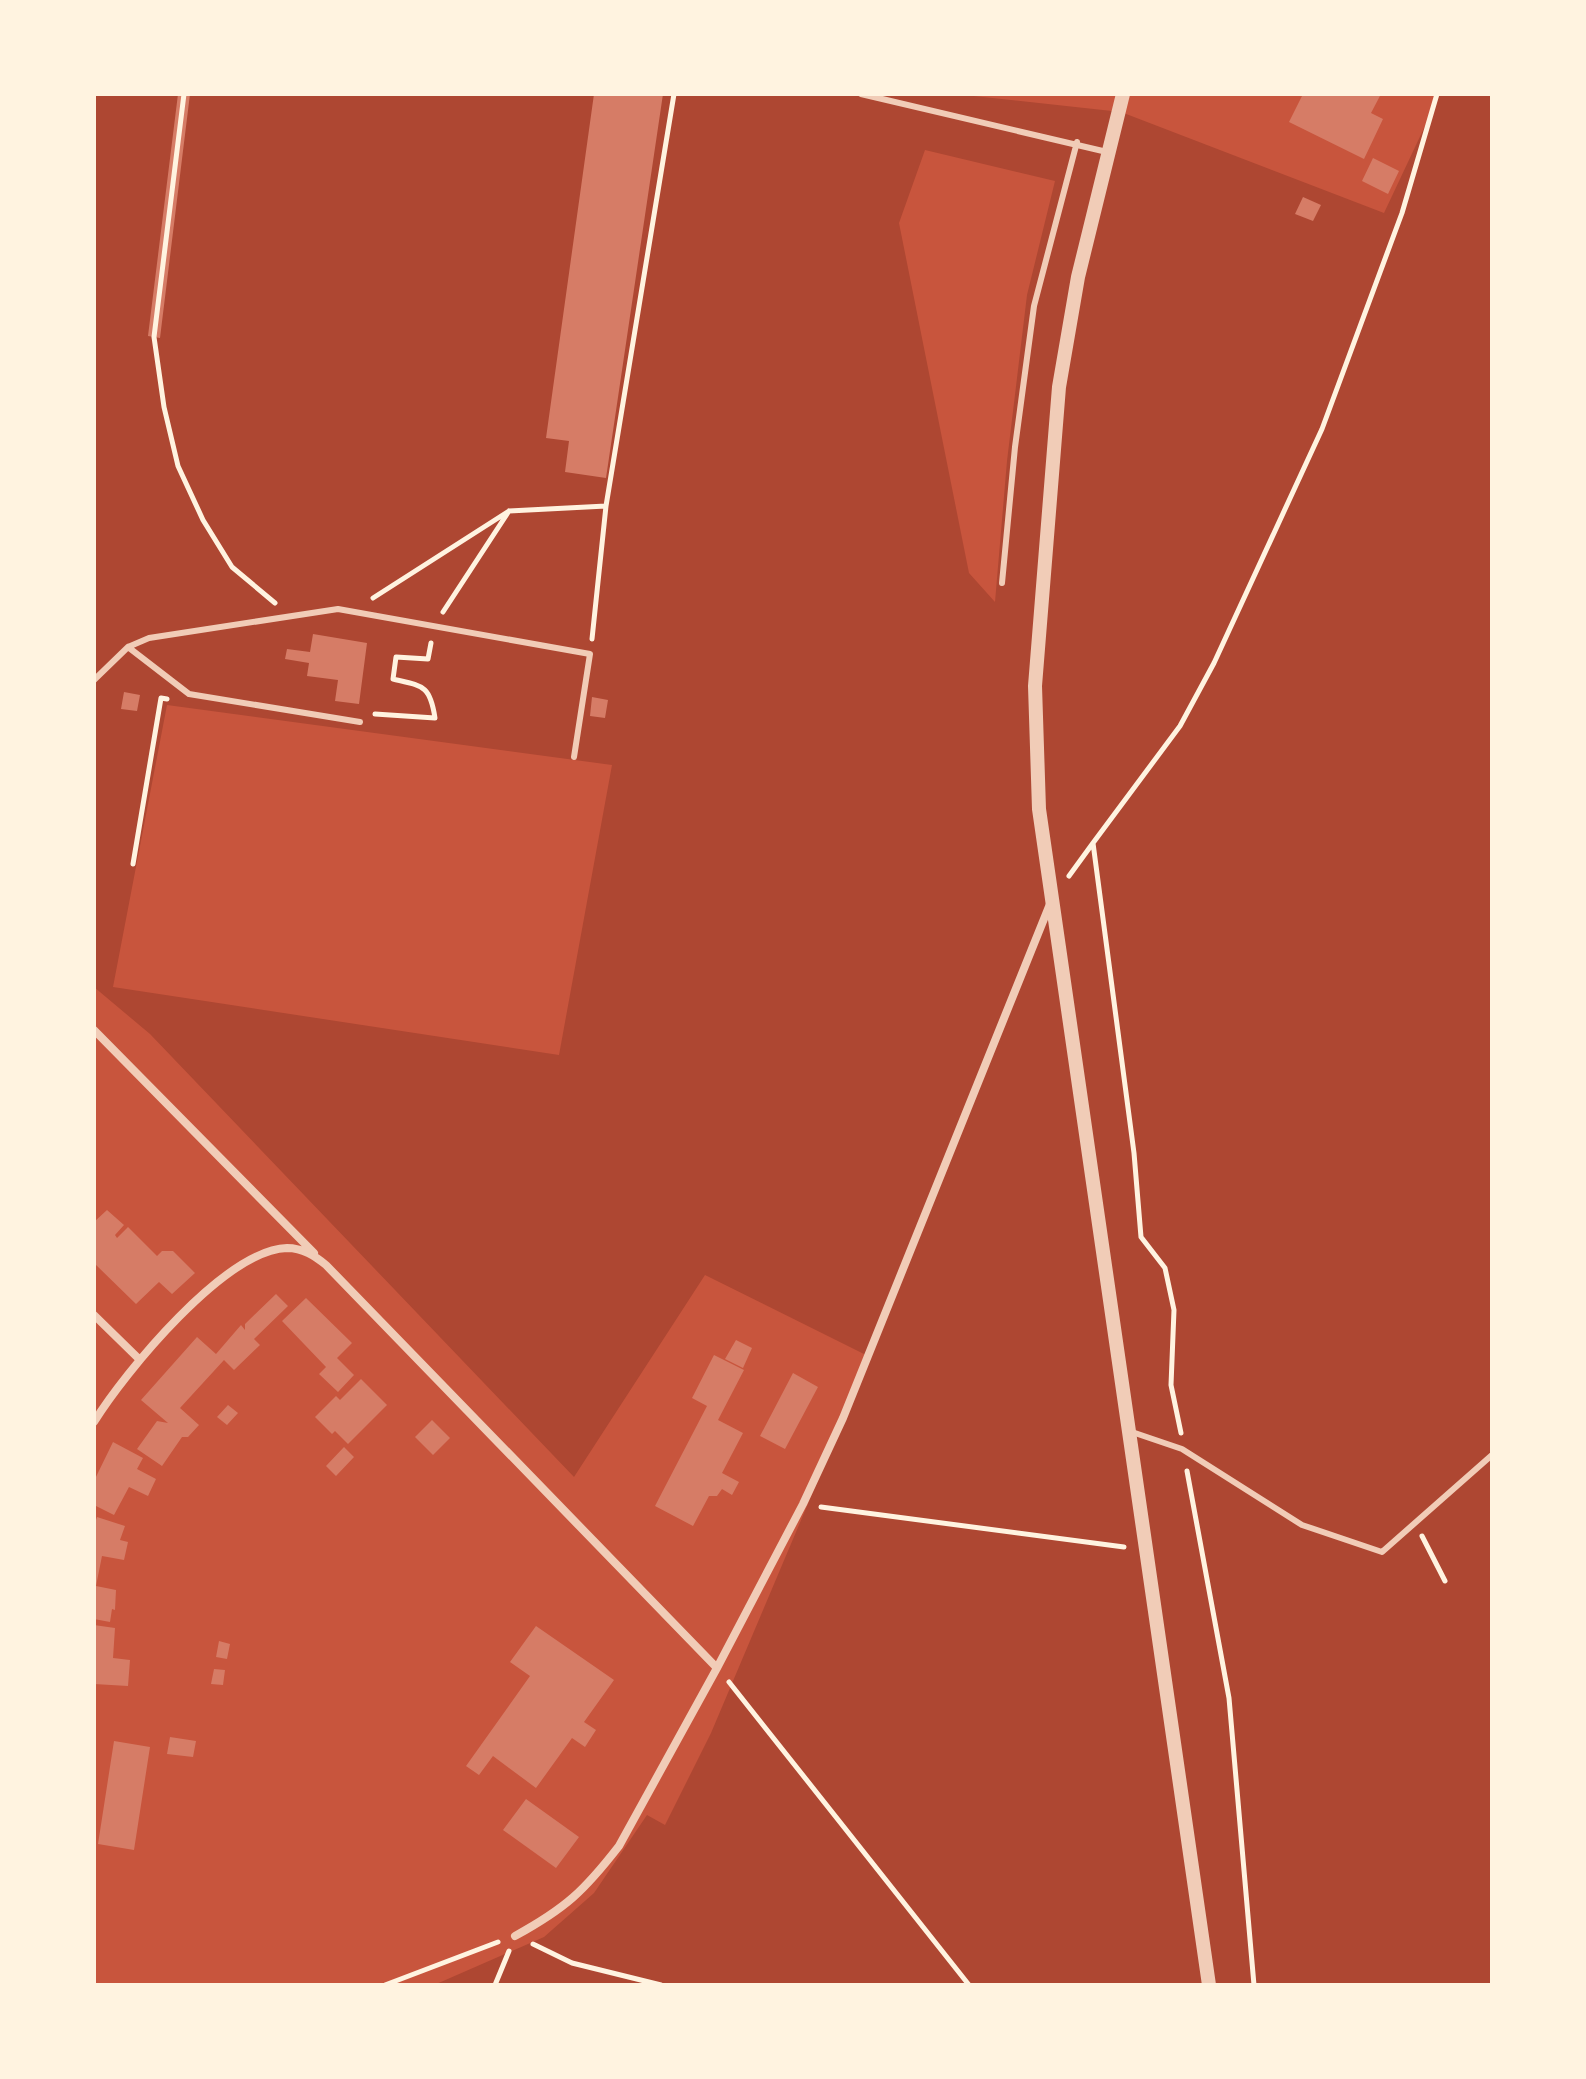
<svg xmlns="http://www.w3.org/2000/svg" width="1586" height="2079" font-family="'Public Sans',sans-serif">
<rect width="100%" height="100%" fill="#c8553d"/>
<path fill="#ae4732" fill-rule="evenodd" d="M 94,94 L 955,94 L 1121,112 L 1384,213 L 1440,94 L 1492,94 L 1492,1985 L 434,1985 L 544,1937 L 594,1893 L 647,1815 L 665,1825 L 711,1733 L 870,1357 L 705,1275 L 574,1477 L 150,1034 L 94,987 ZM 925,150 L 1055,181 L 1027,295 L 1007,461 L 995,602 L 969,573 L 899,223 ZM 167,705 L 612,765 L 559,1055 L 113,987 Z"/>
<path fill="#d67c66" d="M 178,94 L 190,94 L 160,338 L 148,336 Z
M 594,94 L 663,94 L 606,478 L 565,472 L 569,441 L 546,438 Z
M 1303,94 L 1381,94 L 1371,113 L 1383,119 L 1364,159 L 1289,122 Z
M 1373,158 L 1399,171 L 1388,194 L 1362,181 Z
M 1303,197 L 1321,205 L 1313,221 L 1295,214 Z
M 313,634 L 367,643 L 359,704 L 335,701 L 338,680 L 307,676 L 309,663 L 285,659 L 287,649 L 310,652 Z
M 124,692 L 140,695 L 137,711 L 121,709 Z
M 592,697 L 608,700 L 605,718 L 590,716 Z
M 107,1210 L 124,1225 L 115,1235 L 117,1238 L 128,1227 L 157,1256 L 162,1251 L 173,1251 L 195,1273 L 172,1294 L 159,1282 L 136,1304 L 94,1263 L 94,1222 Z
M 276,1294 L 288,1306 L 254,1339 L 260,1345 L 234,1370 L 224,1360 L 180,1408 L 199,1425 L 188,1437 L 182,1437 L 162,1466 L 137,1449 L 157,1421 L 168,1423 L 141,1400 L 197,1337 L 216,1354 L 241,1325 L 245,1330 L 245,1324 Z
M 306,1298 L 352,1343 L 337,1358 L 354,1375 L 338,1392 L 319,1374 L 326,1367 L 282,1321 Z
M 736,1340 L 752,1348 L 743,1368 L 725,1359 Z
M 714,1355 L 744,1370 L 718,1420 L 743,1433 L 722,1473 L 739,1482 L 732,1495 L 722,1489 L 717,1496 L 709,1496 L 693,1526 L 655,1506 L 707,1406 L 692,1398 Z
M 793,1373 L 818,1387 L 785,1449 L 760,1436 Z
M 361,1379 L 387,1405 L 348,1444 L 335,1431 L 332,1434 L 315,1417 L 336,1396 L 340,1400 Z
M 228,1405 L 238,1413 L 227,1425 L 217,1417 Z
M 432,1420 L 450,1438 L 433,1455 L 415,1437 Z
M 113,1442 L 143,1458 L 137,1469 L 156,1479 L 148,1496 L 129,1487 L 114,1515 L 94,1505 L 94,1481 Z
M 344,1447 L 354,1457 L 336,1476 L 326,1466 Z
M 97,1517 L 125,1526 L 120,1540 L 128,1542 L 124,1560 L 102,1556 L 96,1586 L 116,1590 L 115,1610 L 112,1609 L 110,1622 L 94,1619 L 94,1526 Z
M 94,1625 L 115,1628 L 113,1658 L 130,1660 L 128,1686 L 94,1684 Z
M 536,1626 L 614,1680 L 584,1722 L 596,1730 L 585,1747 L 572,1738 L 536,1788 L 493,1756 L 479,1775 L 466,1766 L 530,1676 L 510,1662 Z
M 219,1641 L 230,1644 L 227,1659 L 216,1657 Z
M 214,1669 L 225,1670 L 223,1685 L 211,1684 Z
M 170,1737 L 196,1741 L 193,1757 L 167,1754 Z
M 114,1741 L 150,1747 L 134,1850 L 98,1844 Z
M 526,1799 L 579,1837 L 556,1868 L 503,1830 Z"/>
<g fill="none" stroke-linecap="round" stroke-linejoin="round">
<path stroke="#fff3e0" stroke-width="5" d="M 184,94 L 154,337 L 164,407 L 178,466 L 203,520 L 232,567 L 275,603
M 373,598 L 509,511 L 606,506
M 443,612 L 509,511
M 592,639 L 606,506 L 674,94
M 375,714 L 435,718 C 430,685 423,686 393,679 L 396,657 L 428,659 L 431,643
M 133,864 L 161,698 L 167,699
M 1069,876 L 1093,843
M 1181,1433 L 1171,1385 L 1174,1310 L 1165,1268 L 1141,1237 L 1134,1153 L 1093,843 L 1180,726 L 1214,663 L 1322,429 L 1402,213 L 1437,94
M 1187,1471 L 1229,1698 L 1254,1985
M 821,1507 L 1124,1547
M 1422,1536 L 1445,1581
M 729,1682 L 969,1985
M 533,1944 L 572,1963 L 661,1985
M 385,1985 L 498,1942
M 495,1985 L 509,1951"/>
<path stroke="#f1ccb7" stroke-width="6" d="M 861,94 L 1107,152
M 1002,583 L 1015,447 L 1034,306 L 1077,142
M 128,647 L 189,694 L 360,722
M 94,680 L 128,647 L 149,638 L 338,609 L 590,654 L 574,757
M 1129,1431 L 1182,1449 L 1302,1525 L 1382,1552 L 1492,1455"/>
<path stroke="#f1ccb7" stroke-width="8" d="M 94,1030 L 314,1253
M 94,1315 L 139,1359
M 94,1422 C 125,1372 225,1250 287,1248 C 303,1248 315,1256 326,1265 L 717,1668
M 515,1936 C 566,1908 584,1891 619,1846 L 717,1668 L 803,1504 L 843,1418 L 1050,904"/>
<path stroke="#f1ccb7" stroke-width="14" d="M 1123,94 L 1078,277 L 1059,387 L 1035,686 L 1039,809 L 1209,1985"/>
</g>
<rect width="1586" height="2079" fill="none" stroke="#fff3e0" stroke-width="192"/>
</svg>
